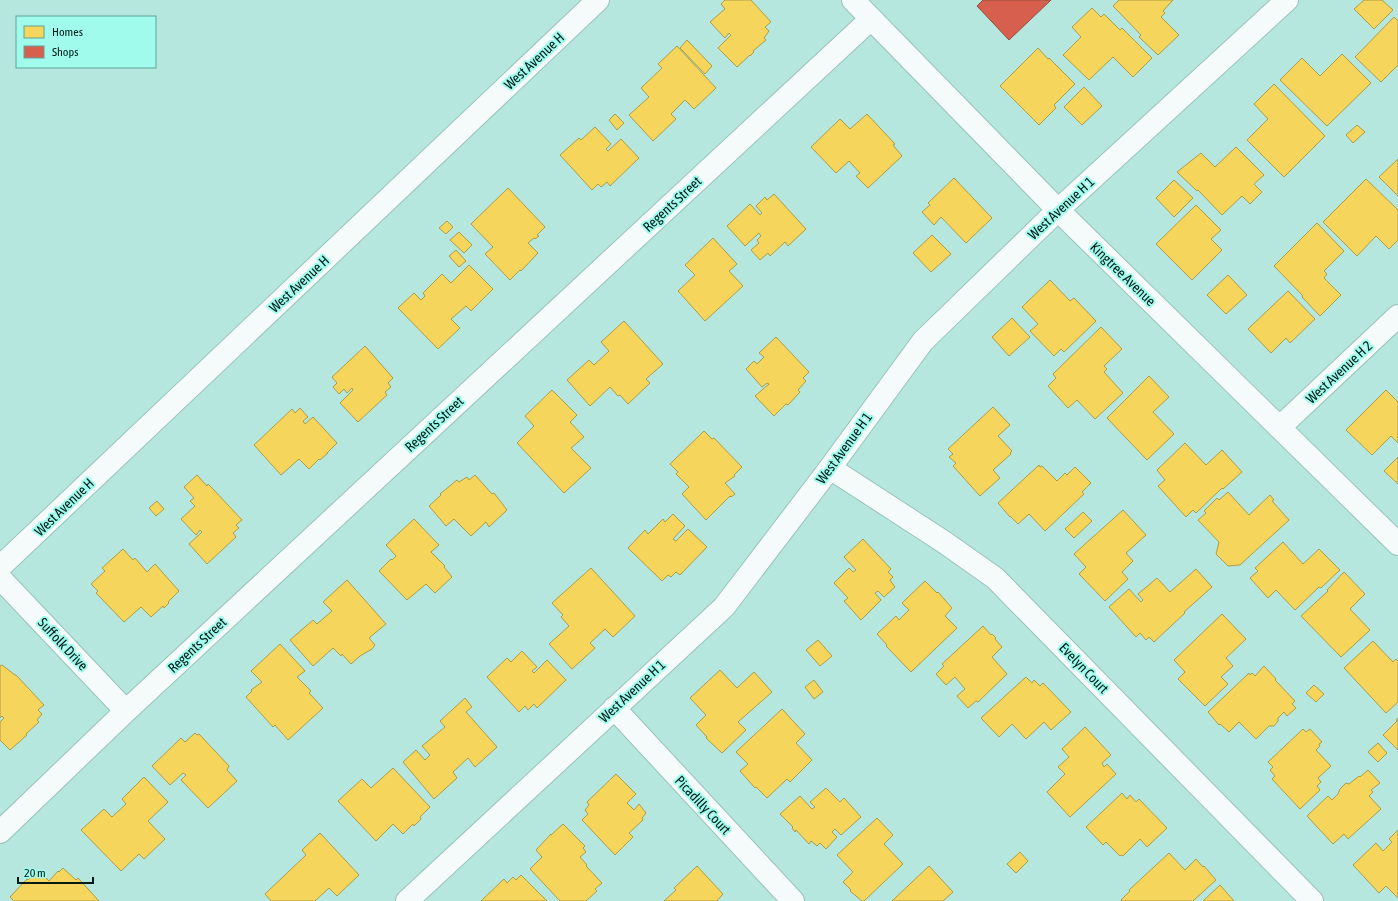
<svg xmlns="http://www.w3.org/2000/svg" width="1398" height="901" font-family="'Asap Condensed',sans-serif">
<rect width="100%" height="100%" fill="#b5e7df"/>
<path fill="#f6d55c" stroke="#ac9d47" d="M 725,0 L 751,0 L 771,22 L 765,27 L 769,31 L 764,38 L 766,40 L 753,51 L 754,52 L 750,56 L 750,55 L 737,67 L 718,48 L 731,35 L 729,33 L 725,38 L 710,22 L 725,9 L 721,4 Z
M 1119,0 L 1173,0 L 1163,11 L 1165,13 L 1161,17 L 1179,35 L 1158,55 L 1139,37 L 1141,35 L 1113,6 Z
M 1364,0 L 1382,0 L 1393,10 L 1374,29 L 1354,9 Z
M 1092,8 L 1101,17 L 1104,14 L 1120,30 L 1122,28 L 1152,58 L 1133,77 L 1113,57 L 1089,80 L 1063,55 L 1081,37 L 1072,27 Z
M 1394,17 L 1398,21 L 1398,65 L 1381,82 L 1355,57 Z
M 687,40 L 712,66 L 705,74 L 680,48 Z
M 677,46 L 716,88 L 694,109 L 685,100 L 671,114 L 676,119 L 653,141 L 629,115 L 649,97 L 641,88 L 662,68 L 658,64 Z
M 1038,48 L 1048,59 L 1049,58 L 1075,84 L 1054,105 L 1056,108 L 1039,125 L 1000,86 Z
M 1342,54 L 1371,83 L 1327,126 L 1280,80 L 1302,58 L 1320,76 Z
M 1274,84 L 1325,136 L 1284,177 L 1247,140 L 1268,119 L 1254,104 Z
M 1084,87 L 1102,106 L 1082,125 L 1064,107 Z
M 615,114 L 624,123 L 617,130 L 609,120 Z
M 867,114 L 895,144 L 893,145 L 902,156 L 868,188 L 856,176 L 860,173 L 849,161 L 836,173 L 811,147 L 840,119 L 850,129 Z
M 1357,125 L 1365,132 L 1353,143 L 1346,135 Z
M 595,127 L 611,144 L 606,149 L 608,151 L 621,139 L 639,158 L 610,186 L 607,182 L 601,187 L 598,184 L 592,190 L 560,155 L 579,138 L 581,140 Z
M 1236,147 L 1264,175 L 1254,184 L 1262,192 L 1250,204 L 1242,196 L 1222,215 L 1198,190 L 1197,191 L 1177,172 L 1201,153 L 1215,167 Z
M 1398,159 L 1398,196 L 1379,177 Z
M 954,178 L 992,218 L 966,243 L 941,217 L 934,225 L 922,212 L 930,205 L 928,203 Z
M 1366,179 L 1398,210 L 1398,240 L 1389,249 L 1376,236 L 1357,256 L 1323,222 Z
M 1174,180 L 1193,198 L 1174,217 L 1156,198 Z
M 508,188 L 545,227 L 537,235 L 539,236 L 535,239 L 534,238 L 528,243 L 538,253 L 521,271 L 520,270 L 510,280 L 485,254 L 493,247 L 471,224 Z
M 774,194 L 806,229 L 788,246 L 785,242 L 770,256 L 768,253 L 760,260 L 751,250 L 759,243 L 757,240 L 761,236 L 759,233 L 745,246 L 727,226 L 750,204 L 760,215 L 762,213 L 756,206 L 765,197 L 767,200 Z
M 1196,205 L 1221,230 L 1211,239 L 1222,250 L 1192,280 L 1156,244 Z
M 447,221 L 453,227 L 446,234 L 439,228 Z
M 1317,223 L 1344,251 L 1324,271 L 1327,274 L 1324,278 L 1341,295 L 1320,316 L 1302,297 L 1303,296 L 1274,266 Z
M 459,232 L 472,245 L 464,253 L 450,240 Z
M 932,235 L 951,254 L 931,272 L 913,253 Z
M 713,238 L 737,264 L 729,271 L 743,286 L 705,321 L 678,291 L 695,275 L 685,265 Z
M 456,250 L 466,261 L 459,267 L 449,256 Z
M 469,265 L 493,289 L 471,311 L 466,306 L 451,319 L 460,328 L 438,349 L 398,308 L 414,293 L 421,300 L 425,296 L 423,293 L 442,274 L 451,283 Z
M 1228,275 L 1247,295 L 1226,314 L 1207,295 Z
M 1050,280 L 1070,301 L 1074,298 L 1096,321 L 1064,352 L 1061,349 L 1054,356 L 1030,331 L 1038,324 L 1022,307 Z
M 1288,291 L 1315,319 L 1290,343 L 1286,338 L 1271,353 L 1248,329 Z
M 1012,318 L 1030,337 L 1009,356 L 992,337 Z
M 624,321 L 663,364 L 646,379 L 650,383 L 628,404 L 620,395 L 618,396 L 610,387 L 590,406 L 567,380 L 589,360 L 594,365 L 609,351 L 601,342 Z
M 1101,327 L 1122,349 L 1104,366 L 1107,369 L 1104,372 L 1123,393 L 1095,419 L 1077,400 L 1068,408 L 1048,386 L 1056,378 L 1053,374 Z
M 776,337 L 809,372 L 803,378 L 806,381 L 798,390 L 800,392 L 788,405 L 786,404 L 774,416 L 755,396 L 769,384 L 767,383 L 762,387 L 746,369 L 754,361 L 757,364 L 764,357 L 759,353 Z
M 365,346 L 393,378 L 388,383 L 391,387 L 385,392 L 387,395 L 358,422 L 340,403 L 353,390 L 352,388 L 347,393 L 344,389 L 339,394 L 333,387 L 337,383 L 332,377 Z
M 1149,376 L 1169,397 L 1153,412 L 1174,434 L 1147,460 L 1107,418 Z
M 552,390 L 577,415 L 570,422 L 584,437 L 571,448 L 591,468 L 564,493 L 517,443 L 534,426 L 525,416 Z
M 1386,390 L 1398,402 L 1398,443 L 1391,436 L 1372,455 L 1346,430 Z
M 993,407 L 1010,425 L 998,436 L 1012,451 L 1010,453 L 1011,454 L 993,470 L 1000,478 L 980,496 L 953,466 L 956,463 L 949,457 L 953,454 L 948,449 Z
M 300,408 L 308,417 L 303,421 L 305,424 L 313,417 L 337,443 L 327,453 L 328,453 L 320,460 L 319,459 L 309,469 L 299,459 L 281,475 L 254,445 L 292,409 L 295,413 Z
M 704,431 L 712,439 L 714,438 L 742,467 L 734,475 L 735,476 L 725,483 L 735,494 L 731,497 L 730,496 L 706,520 L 682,494 L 689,487 L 676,474 L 678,472 L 670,464 Z
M 1185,443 L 1206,465 L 1222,450 L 1242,472 L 1223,489 L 1222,488 L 1196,513 L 1193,510 L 1186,517 L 1158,486 L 1165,480 L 1157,470 Z
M 1398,457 L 1398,484 L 1384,471 Z
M 1039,465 L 1040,467 L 1042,466 L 1057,481 L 1065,473 L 1067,475 L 1075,467 L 1091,483 L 1082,492 L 1084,494 L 1045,531 L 1029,514 L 1018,524 L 1010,516 L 1010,517 L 998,503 Z
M 197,475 L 207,486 L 208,484 L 213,489 L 242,520 L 236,525 L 239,528 L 233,533 L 236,537 L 207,564 L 189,544 L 202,532 L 200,530 L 196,535 L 181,519 L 195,506 L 190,501 L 194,498 L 184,487 Z
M 475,475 L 492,494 L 494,493 L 507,510 L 489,527 L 486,522 L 471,536 L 454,519 L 446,526 L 429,506 L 441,495 L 440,494 L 457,480 L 459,482 L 467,477 L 469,480 Z
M 1228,492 L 1249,515 L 1270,495 L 1274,500 L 1272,501 L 1289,520 L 1240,565 L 1228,566 L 1216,554 L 1219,542 L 1198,520 L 1206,513 L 1204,511 L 1217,498 L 1219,500 Z
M 157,501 L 164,509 L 156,516 L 149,508 Z
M 1123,510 L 1146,535 L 1126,553 L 1133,561 L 1122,572 L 1128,579 L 1105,601 L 1079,574 L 1086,567 L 1074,554 Z
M 1083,512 L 1092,521 L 1074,538 L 1065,529 Z
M 673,514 L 685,526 L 673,539 L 676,541 L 688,529 L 707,547 L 680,575 L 676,572 L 671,577 L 668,575 L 662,581 L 628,548 L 645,530 L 648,534 L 663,519 L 665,522 Z
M 414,519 L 439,545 L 431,552 L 445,566 L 444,567 L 452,577 L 435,593 L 426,584 L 407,600 L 379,571 L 391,559 L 392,560 L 396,556 L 386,545 Z
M 863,539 L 891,569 L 888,572 L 893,577 L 890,580 L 895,587 L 884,597 L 878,591 L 875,593 L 881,600 L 861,620 L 844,601 L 848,598 L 834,583 L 849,568 L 853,572 L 856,570 L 844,557 Z
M 1283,542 L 1303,564 L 1319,549 L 1340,570 L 1321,588 L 1319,587 L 1295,610 L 1276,590 L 1268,598 L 1250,578 L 1258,571 L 1255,568 Z
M 123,549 L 133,560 L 135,558 L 147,572 L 155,564 L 179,591 L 168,602 L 169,603 L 164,608 L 163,606 L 151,617 L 141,607 L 124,622 L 96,593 L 98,591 L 91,584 L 105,571 L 102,568 Z
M 591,568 L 635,616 L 613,637 L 605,629 L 590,643 L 595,648 L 572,669 L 549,644 L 569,626 L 561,617 L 563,615 L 552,603 Z
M 1196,569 L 1212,587 L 1184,612 L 1185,613 L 1154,642 L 1149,637 L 1146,640 L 1140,633 L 1136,637 L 1109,607 L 1129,589 L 1141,602 L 1143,600 L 1138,594 L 1157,578 L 1170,592 Z
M 1344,572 L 1365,594 L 1350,609 L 1370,630 L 1341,657 L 1301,616 L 1328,591 L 1327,590 Z
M 347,580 L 386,624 L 369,638 L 375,645 L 372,649 L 360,656 L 351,664 L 342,654 L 341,656 L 333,648 L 313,666 L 290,640 L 313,620 L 317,624 L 332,611 L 323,602 Z
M 925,581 L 937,593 L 938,592 L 952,608 L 945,616 L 957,628 L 911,672 L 886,646 L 887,645 L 877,634 L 896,616 L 899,620 L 909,610 L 902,603 Z
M 1222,614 L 1246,639 L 1226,658 L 1233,666 L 1221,677 L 1228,684 L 1205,706 L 1178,679 L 1185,672 L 1174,660 Z
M 983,626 L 991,635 L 992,634 L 996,638 L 995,639 L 1002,647 L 992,657 L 1007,674 L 978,702 L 976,701 L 968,708 L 957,696 L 965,689 L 955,677 L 946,685 L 936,674 L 944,666 L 942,664 Z
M 818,640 L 832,656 L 820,666 L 806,650 Z
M 1373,641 L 1393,662 L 1396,659 L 1398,661 L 1398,702 L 1386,713 L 1344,668 Z
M 280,644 L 305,671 L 297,677 L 311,691 L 309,693 L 323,708 L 288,740 L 275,725 L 273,727 L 246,697 L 252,691 L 251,690 L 262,682 L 251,671 Z
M 522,651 L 537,667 L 532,671 L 534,673 L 547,660 L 566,680 L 537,708 L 534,704 L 528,710 L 525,706 L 519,712 L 487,677 L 507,658 L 511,662 Z
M 2,665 L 15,675 L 16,675 L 44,705 L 38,710 L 42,714 L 37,720 L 39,722 L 26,734 L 27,735 L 10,750 L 0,740 L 0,722 L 4,718 L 2,716 L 0,718 L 0,666 Z
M 1264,666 L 1276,679 L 1275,680 L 1295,701 L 1292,704 L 1296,708 L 1287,716 L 1284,712 L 1278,718 L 1278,721 L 1274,726 L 1269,726 L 1256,739 L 1239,722 L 1229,732 L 1220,724 L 1219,725 L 1208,712 L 1249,673 L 1250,675 L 1252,673 L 1255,676 Z
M 720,670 L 737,688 L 754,672 L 772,692 L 738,722 L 746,730 L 722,753 L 706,738 L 707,737 L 696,725 L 706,715 L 690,698 Z
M 1026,677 L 1032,683 L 1034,680 L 1040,686 L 1043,683 L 1071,712 L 1051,730 L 1044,722 L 1026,739 L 1012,724 L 999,737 L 981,718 Z
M 814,680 L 823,692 L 814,699 L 805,687 Z
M 1314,685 L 1324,694 L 1316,702 L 1306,693 Z
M 465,698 L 472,707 L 466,712 L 497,747 L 475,767 L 468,758 L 453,772 L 457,778 L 434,799 L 403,762 L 416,750 L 425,760 L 430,755 L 422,746 L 445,727 L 440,721 Z
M 782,709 L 805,734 L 796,743 L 812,760 L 790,782 L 787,779 L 767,798 L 756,787 L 755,788 L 740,771 L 748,764 L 736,752 Z
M 1398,718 L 1398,750 L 1383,735 L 1397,721 L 1396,720 Z
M 1085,727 L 1111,755 L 1102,763 L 1104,767 L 1107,764 L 1116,774 L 1070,817 L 1047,792 L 1065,774 L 1058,767 L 1069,757 L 1062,749 Z
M 1303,729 L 1306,732 L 1310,729 L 1322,742 L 1319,744 L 1320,746 L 1316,750 L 1331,766 L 1318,778 L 1321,782 L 1317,786 L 1320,790 L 1300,809 L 1272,779 L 1275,776 L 1270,770 L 1273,767 L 1268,762 Z
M 195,733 L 197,735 L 199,734 L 229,766 L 227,770 L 237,781 L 208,808 L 181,780 L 186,775 L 183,773 L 170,785 L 152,766 L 181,738 L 185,742 Z
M 1378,743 L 1387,753 L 1378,762 L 1368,752 Z
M 393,768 L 430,807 L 420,817 L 421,819 L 414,826 L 413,824 L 403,834 L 393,824 L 376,841 L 338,801 L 362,779 L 371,788 Z
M 1368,770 L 1380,783 L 1371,790 L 1373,792 L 1369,796 L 1381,809 L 1348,839 L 1344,834 L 1333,844 L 1307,816 L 1328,796 L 1332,800 L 1338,794 L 1340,789 L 1346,783 L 1349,784 L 1359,776 L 1360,777 Z
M 616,774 L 636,794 L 627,803 L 634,810 L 639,804 L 646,813 L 642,818 L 643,820 L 629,833 L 633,837 L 615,855 L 582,820 L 588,814 L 585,810 L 589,805 L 587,802 Z
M 144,777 L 168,802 L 148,821 L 165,839 L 144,859 L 139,854 L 121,871 L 81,830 L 104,809 L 112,817 L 126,804 L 122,799 Z
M 826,788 L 840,802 L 844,798 L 861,817 L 841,835 L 835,829 L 832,832 L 837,837 L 826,849 L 820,843 L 817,846 L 811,841 L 809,844 L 796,830 L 795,832 L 792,828 L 793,827 L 780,814 L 800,796 L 812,809 L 815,807 L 810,802 Z
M 1122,793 L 1127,799 L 1130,795 L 1136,802 L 1139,799 L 1167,828 L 1147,847 L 1140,839 L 1123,856 L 1121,855 L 1120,856 L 1106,842 L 1103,845 L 1086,827 Z
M 877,818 L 893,835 L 884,844 L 903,864 L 864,901 L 862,901 L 850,891 L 851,890 L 843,882 L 853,872 L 837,855 Z
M 563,824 L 585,846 L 583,848 L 586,852 L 580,857 L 587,865 L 586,866 L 602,883 L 595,889 L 597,891 L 586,901 L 560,901 L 530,869 L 542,857 L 536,850 L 551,834 L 551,835 Z
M 1398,830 L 1398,898 L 1386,886 L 1379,893 L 1353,865 L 1376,843 L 1383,851 L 1392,842 L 1389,839 Z
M 320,833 L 359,875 L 337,896 L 329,888 L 315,901 L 271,901 L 265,894 L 306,855 L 302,850 Z
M 1020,852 L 1028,861 L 1016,873 L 1007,864 Z
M 1169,853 L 1185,870 L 1196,859 L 1203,867 L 1204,866 L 1216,880 L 1193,901 L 1122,901 L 1121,900 L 1130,891 L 1129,890 Z
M 697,866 L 723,894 L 717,901 L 664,901 L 676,890 L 674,888 Z
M 929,866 L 953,892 L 943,901 L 892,901 Z
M 63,868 L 76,880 L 78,878 L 99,901 L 14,901 L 10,897 L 27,879 L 28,880 L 38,870 L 49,881 L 58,871 L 59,872 Z
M 521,875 L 547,901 L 481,901 L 504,879 L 507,883 L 513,877 L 516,880 Z
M 1220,885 L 1234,901 L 1203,901 Z"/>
<path fill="#d6604d" stroke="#964b3d" d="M 983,0 L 1051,0 L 1009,40 L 977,6 Z"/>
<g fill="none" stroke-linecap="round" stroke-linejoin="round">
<g stroke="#9ac2bb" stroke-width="24">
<path id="street" d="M 853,0 L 1058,210 L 1398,544
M 1280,427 L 1398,316
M 830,468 L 944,542 L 995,578 L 1312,901
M 0,578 L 126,711
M 614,708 L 793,901
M 0,832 L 126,711 L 871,19
M 407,901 L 724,607 L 830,468 L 923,341 L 1058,210 L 1287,0"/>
</g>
<g stroke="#9ac2bb" stroke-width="24">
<path id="primary" d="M 0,567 L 598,0"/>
</g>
<use href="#street" stroke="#f4fbfa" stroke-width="22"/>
<use href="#primary" stroke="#f4fbfa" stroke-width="22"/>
</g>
<g text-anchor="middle" stroke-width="4" stroke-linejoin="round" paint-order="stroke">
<g font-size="14" fill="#001b17" stroke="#a1fbed">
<text transform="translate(534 61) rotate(-43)" y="5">West Avenue H</text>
<text transform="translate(672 204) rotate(-43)" y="5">Regents Street</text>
<text transform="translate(1061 208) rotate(-43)" y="5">West Avenue H 1</text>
<text transform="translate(1123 274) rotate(44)" y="5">Kingtree Avenue</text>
<text transform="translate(299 284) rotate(-43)" y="5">West Avenue H</text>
<text transform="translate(1339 372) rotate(-43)" y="5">West Avenue H 2</text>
<text transform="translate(434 424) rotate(-43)" y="5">Regents Street</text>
<text transform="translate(844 448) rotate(-54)" y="5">West Avenue H 1</text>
<text transform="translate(64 507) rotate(-44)" y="5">West Avenue H</text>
<text transform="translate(63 644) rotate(47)" y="5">Suffolk Drive</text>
<text transform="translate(197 645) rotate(-43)" y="5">Regents Street</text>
<text transform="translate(1084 668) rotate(46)" y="5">Evelyn Court</text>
<text transform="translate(632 691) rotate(-43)" y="5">West Avenue H 1</text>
<text transform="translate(703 805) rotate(47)" y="5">Picadilly Court</text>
</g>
</g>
<rect x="16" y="16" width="140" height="52" fill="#a1fbed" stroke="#61a197"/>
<rect x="24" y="26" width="20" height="12" fill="#f6d55c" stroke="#61a197"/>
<text x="52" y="36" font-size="12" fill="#001b17">Homes</text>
<rect x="24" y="46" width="20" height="12" fill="#d6604d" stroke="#61a197"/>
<text x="52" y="56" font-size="12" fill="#001b17">Shops</text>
<path d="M18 877v6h75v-6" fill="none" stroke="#001b17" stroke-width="2"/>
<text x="24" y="877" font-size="12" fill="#001b17" stroke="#a1fbed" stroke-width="3" paint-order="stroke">20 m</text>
</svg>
